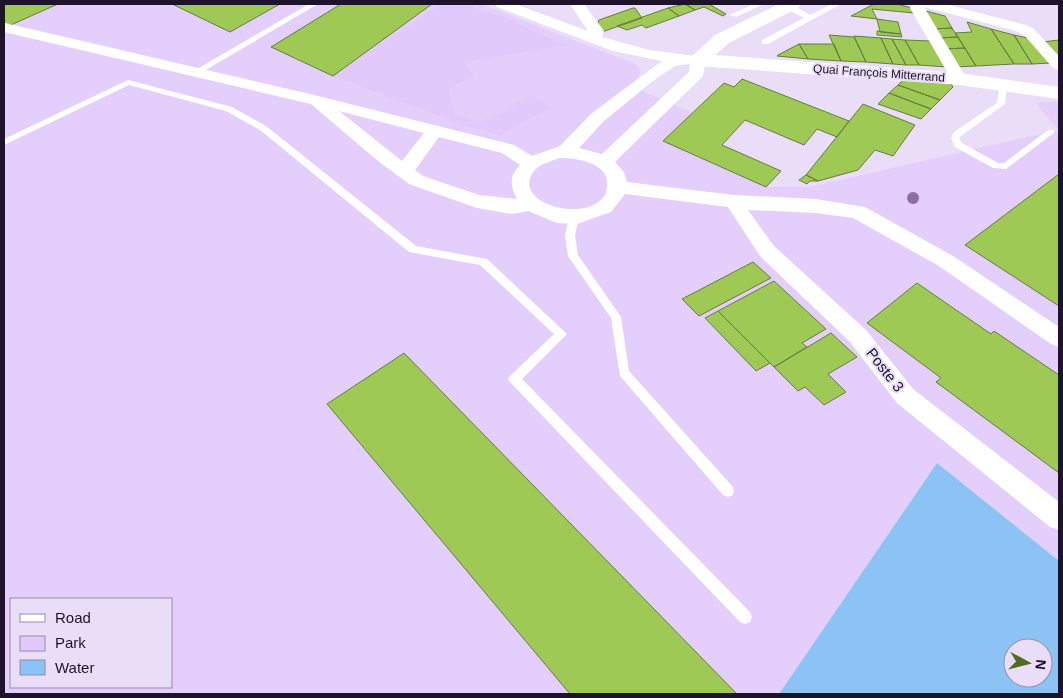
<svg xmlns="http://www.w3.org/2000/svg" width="1063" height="698" font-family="Arial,sans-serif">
<rect width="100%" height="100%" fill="#eaddf8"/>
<path fill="#e4cffc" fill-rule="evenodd" d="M 4,4 L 481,4 L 636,64 L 641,71 L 633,87 L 693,113 L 664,141 L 766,187 L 809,187 L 1059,130 L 1035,103 L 1059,101 L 1059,561 L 937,463 L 779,694 L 4,694 ZM 11,599 L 171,599 L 171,687 L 11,687 Z"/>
<path fill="#e1c9fc" d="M 441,4 L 472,4 L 476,9 L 499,15 L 565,45 L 465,62 L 474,75 L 449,89 L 454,113 L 481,122 L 533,95 L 550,107 C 534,117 516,124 501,136 L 464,125 L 333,76 Z"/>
<path fill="#8cc3f5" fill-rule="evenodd" d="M 937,463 L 1059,561 L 1059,694 L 779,694 ZM 1013,648 L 1043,648 L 1043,678 L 1013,678 Z"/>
<path fill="#9fc955" stroke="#657d3c" d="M 4,4 L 58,4 L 4,28 Z
M 172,4 L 280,4 L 230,32 Z
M 341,4 L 432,4 L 333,76 L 271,47 Z
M 685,4 L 709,4 L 726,14 L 723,16 L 704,7 L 695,10 Z
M 685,4 L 695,10 L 679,16 L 668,8 Z
M 874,4 L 897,4 L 912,8 L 914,13 L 872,9 L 877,19 L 851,16 Z
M 633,8 L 635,8 L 642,18 L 602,32 L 597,25 L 599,20 Z
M 668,8 L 679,16 L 646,28 L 642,25 L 627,30 L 617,26 Z
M 926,11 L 945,16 L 952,28 L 932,29 Z
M 877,19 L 898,22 L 901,34 L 880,32 Z
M 967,22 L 991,29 L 1014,64 L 976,66 L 955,33 L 972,32 Z
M 952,28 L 958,37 L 938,38 L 932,29 Z
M 991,29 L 1014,35 L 1032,64 L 1014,64 Z
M 877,31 L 901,34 L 902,37 L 877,35 Z
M 829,35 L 854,37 L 866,62 L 841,61 Z
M 1014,35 L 1032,39 L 1052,63 L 1032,64 Z
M 854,36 L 881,38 L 893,64 L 866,62 Z
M 958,37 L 965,48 L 944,49 L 938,38 Z
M 881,38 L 892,39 L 906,65 L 893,64 Z
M 892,39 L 905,40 L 919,65 L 906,65 Z
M 905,40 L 931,41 L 947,67 L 919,65 Z
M 1059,40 L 1059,62 L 1042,42 Z
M 799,44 L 808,59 L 777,56 L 778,55 Z
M 799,44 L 834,44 L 841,61 L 808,59 Z
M 965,48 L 976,66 L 955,67 L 944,49 Z
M 742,79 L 849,121 L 837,137 L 817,129 L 804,145 L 745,120 L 722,145 L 781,171 L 766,187 L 663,141 L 724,83 L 734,87 Z
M 903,80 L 951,84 L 953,87 L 940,100 L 898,85 Z
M 898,85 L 940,100 L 931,109 L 889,93 Z
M 889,93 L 931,109 L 921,119 L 878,104 Z
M 863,104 L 915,125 L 893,156 L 875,150 L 858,170 L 818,181 L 806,175 Z
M 1059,174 L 1059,306 L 965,245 Z
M 806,175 L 818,181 L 810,181 L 807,184 L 799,180 Z
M 753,262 L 771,278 L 699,316 L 682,299 Z
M 774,281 L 826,329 L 802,343 L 807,347 L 774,367 L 718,311 Z
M 917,283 L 991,334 L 994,331 L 1059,375 L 1059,473 L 936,382 L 941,378 L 867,323 Z
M 718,311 L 770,363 L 756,371 L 705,318 Z
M 831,333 L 857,357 L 828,374 L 846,392 L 824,405 L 805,387 L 798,391 L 774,367 Z
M 404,353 L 737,694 L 570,694 L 327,404 Z"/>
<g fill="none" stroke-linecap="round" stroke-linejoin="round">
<path fill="#fff" fill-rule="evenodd" d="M 309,4 L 318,4 L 197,75 L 190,73 Z
M 754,4 L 764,4 L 736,17 L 729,15 Z
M 785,4 L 791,4 L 810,15 L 832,4 L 841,4 L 768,44 L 762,44 L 762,40 L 804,18 L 785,8 Z
M 128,80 L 232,107 L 266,126 L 416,246 L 487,259 L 567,334 L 522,379 L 750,612 L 752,617 L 750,622 L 745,624 L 740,622 L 510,382 L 508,379 L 510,376 L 554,334 L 480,265 L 409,252 L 260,130 L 226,111 L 129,85 L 4,145 L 4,139 Z
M 1000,84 L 1007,86 L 1005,104 L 961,136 L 959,138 L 962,143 L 998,163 L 1004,163 L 1048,130 L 1054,130 L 1055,132 L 1006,169 L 993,168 L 955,147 L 951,138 L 954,132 L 997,103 Z
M 574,215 L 579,218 L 575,235 L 578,255 L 621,317 L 629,371 L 733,487 L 734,491 L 733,495 L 728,497 L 723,495 L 620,376 L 611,318 L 568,256 L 565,235 L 569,218 Z"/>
<path fill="#fff" fill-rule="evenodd" d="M 495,4 L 515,4 L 588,31 L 570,4 L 584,4 L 604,31 L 602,37 L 649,50 L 704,57 L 706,60 L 703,76 L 615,162 L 624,172 L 627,182 L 734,195 L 816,199 L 865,207 L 953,256 L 1059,327 L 1059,347 L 1051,344 L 939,266 L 853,218 L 816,213 L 748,210 L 774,246 L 866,330 L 913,389 L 1059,502 L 1059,530 L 1050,527 L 897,403 L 850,342 L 760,256 L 728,207 L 625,194 L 611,212 L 577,224 L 557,223 L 528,211 L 512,214 L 477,208 L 409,184 L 378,161 L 311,104 L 4,32 L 5,23 L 314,95 L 514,145 L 532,156 L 560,146 L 592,113 L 662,61 L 613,51 L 497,7 ZM 690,64 L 689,72 L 602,154 L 579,148 L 604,121 L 653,81 L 675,66 ZM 339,111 L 424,133 L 402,161 ZM 439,137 L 502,153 L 520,165 C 509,176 510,186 517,199 L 479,195 L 423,176 L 415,170 ZM 559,158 C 578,158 611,163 607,188 C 606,195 603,199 597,203 C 569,221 506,197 538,167 C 544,163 553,161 559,158 Z
M 910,4 L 945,4 L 1026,25 L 1034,29 L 1059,56 L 1059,70 L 1053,68 L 1024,35 L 1016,31 L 924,7 L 967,79 L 959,84 L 953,82 L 910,8 Z"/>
<path fill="#fff" fill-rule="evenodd" d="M 779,4 L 801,4 L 798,8 L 729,43 L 715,55 L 959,73 L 1059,87 L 1059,99 L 959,85 L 698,66 L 691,64 L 688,60 L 715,35 Z"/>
</g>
<circle fill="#8f6ba9" cx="913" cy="198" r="6"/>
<g text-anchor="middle" stroke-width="4" stroke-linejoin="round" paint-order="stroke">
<g font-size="12" fill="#1f132b" stroke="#eaddf8">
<text transform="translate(879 73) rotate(4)" y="4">Quai François Mitterrand</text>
</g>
<g font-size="15" fill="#1f132b" stroke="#eaddf8">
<text transform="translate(885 370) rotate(52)" y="5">Poste 3</text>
</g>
</g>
<rect width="1063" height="698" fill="none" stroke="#1f132b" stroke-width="10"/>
<rect x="10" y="598" width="162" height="90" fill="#eaddf8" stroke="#998ca6"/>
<rect x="20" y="614" width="25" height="8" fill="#ffffff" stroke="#998ca6"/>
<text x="55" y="623" font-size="15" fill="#1f132b">Road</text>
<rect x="20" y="636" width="25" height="15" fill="#e1c9fc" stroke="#998ca6"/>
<text x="55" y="648" font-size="15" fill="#1f132b">Park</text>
<rect x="20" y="660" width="25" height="15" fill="#8cc3f5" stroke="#998ca6"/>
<text x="55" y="673" font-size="15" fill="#1f132b">Water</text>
<g transform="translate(1028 663) rotate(97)"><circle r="24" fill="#eaddf8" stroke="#998ca6"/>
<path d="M0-4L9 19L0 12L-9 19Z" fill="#526c1f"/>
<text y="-8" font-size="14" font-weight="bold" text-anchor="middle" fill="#1f132b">N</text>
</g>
</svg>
